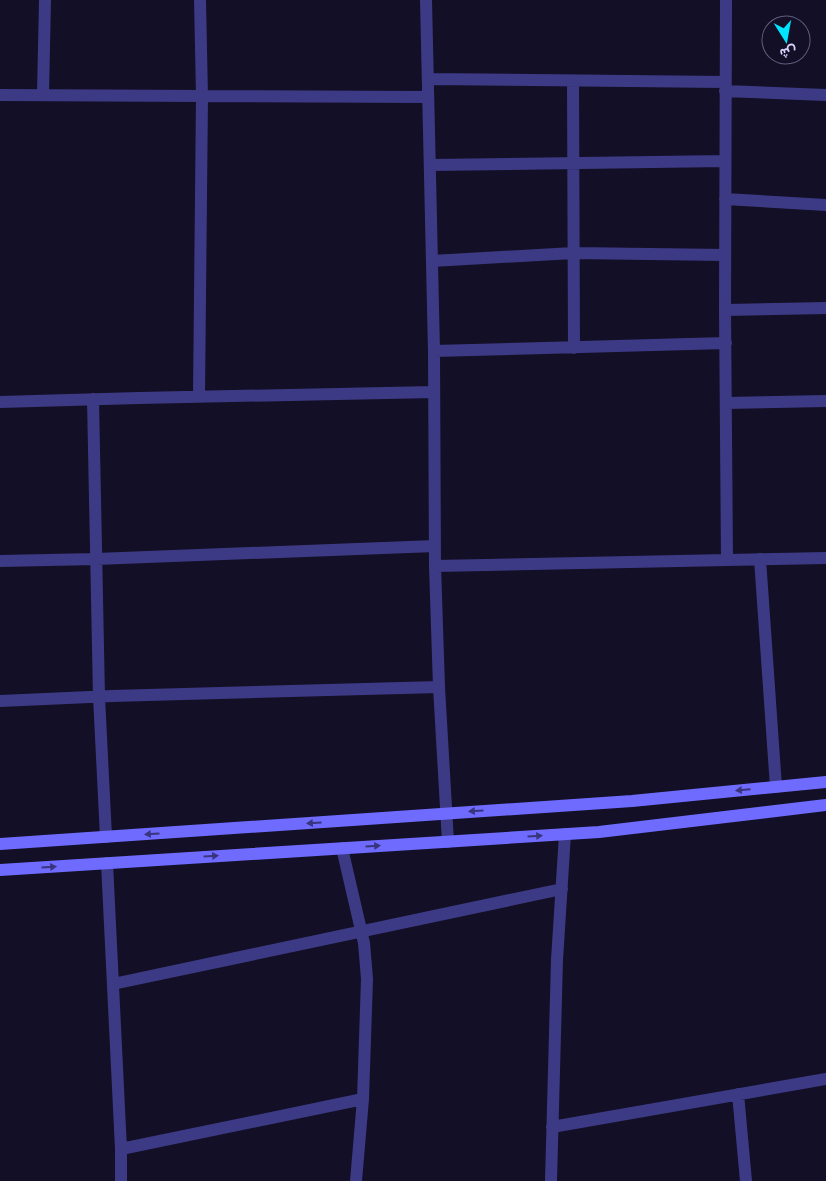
<svg xmlns="http://www.w3.org/2000/svg" width="826" height="1181" font-family="'Fira Sans',Vazirmatn,sans-serif">
<rect width="100%" height="100%" fill="#130f26"/>
<g fill="none" stroke-linecap="round" stroke-linejoin="round">
<path stroke="#3d3a85" stroke-width="12" d="M 426,0 L 434,351 L 435,566 L 439,687 L 448,842
M 726,0 L 725,310 L 727,560
M 428,79 L 725,82
M 573,81 L 574,348
M 725,91 L 826,95
M 0,95 L 428,97
M 43,95 L 45,0
M 430,165 L 725,161
M 725,199 L 826,205
M 432,261 L 573,253 L 725,255
M 725,310 L 826,308
M 434,351 L 726,343
M 199,396 L 202,96 L 200,0
M 93,399 L 99,697 L 106,837
M 0,402 L 139,398 L 434,392
M 726,403 L 826,401
M 760,559 L 776,787
M 0,561 L 96,559 L 435,546
M 435,566 L 826,558
M 0,701 L 112,696 L 439,687
M 342,848 L 364,943 L 367,979 L 363,1099 L 356,1181
M 107,863 L 121,1149 L 121,1181
M 113,984 L 562,889
M 738,1094 L 746,1181
M 552,1127 L 826,1079
M 121,1149 L 363,1099
M 551,1181 L 557,960 L 565,834"/>
<path stroke="#6f6bff" stroke-width="12" d="M 0,844 L 632,801 L 826,782
M 0,870 L 599,832 L 826,805"/>
</g>
<defs><path id="oneway-solid" d="M-6-.8H1V-3.2L6.5 0L1 3.2V.8H-6Z" transform="scale(1.25)"/></defs>
<g fill="#38347d">
<use href="#oneway-solid" transform="translate(743 790) rotate(175)"/>
<use href="#oneway-solid" transform="translate(476 811) rotate(177)"/>
<use href="#oneway-solid" transform="translate(314 823) rotate(176)"/>
<use href="#oneway-solid" transform="translate(152 834) rotate(176)"/>
<use href="#oneway-solid" transform="translate(535 836) rotate(-4)"/>
<use href="#oneway-solid" transform="translate(373 846) rotate(-3)"/>
<use href="#oneway-solid" transform="translate(211 856) rotate(-4)"/>
<use href="#oneway-solid" transform="translate(49 867) rotate(-4)"/>
</g>
<g transform="translate(786 40) rotate(169)"><circle r="24" fill="#130f26" stroke="#625e7d"/>
<path d="M0-4L9 19L0 12L-9 19Z" fill="#00e5ff"/>
<text y="-8" font-size="14" font-weight="bold" text-anchor="middle" fill="#d9d4ff">ش</text>
</g>
</svg>
